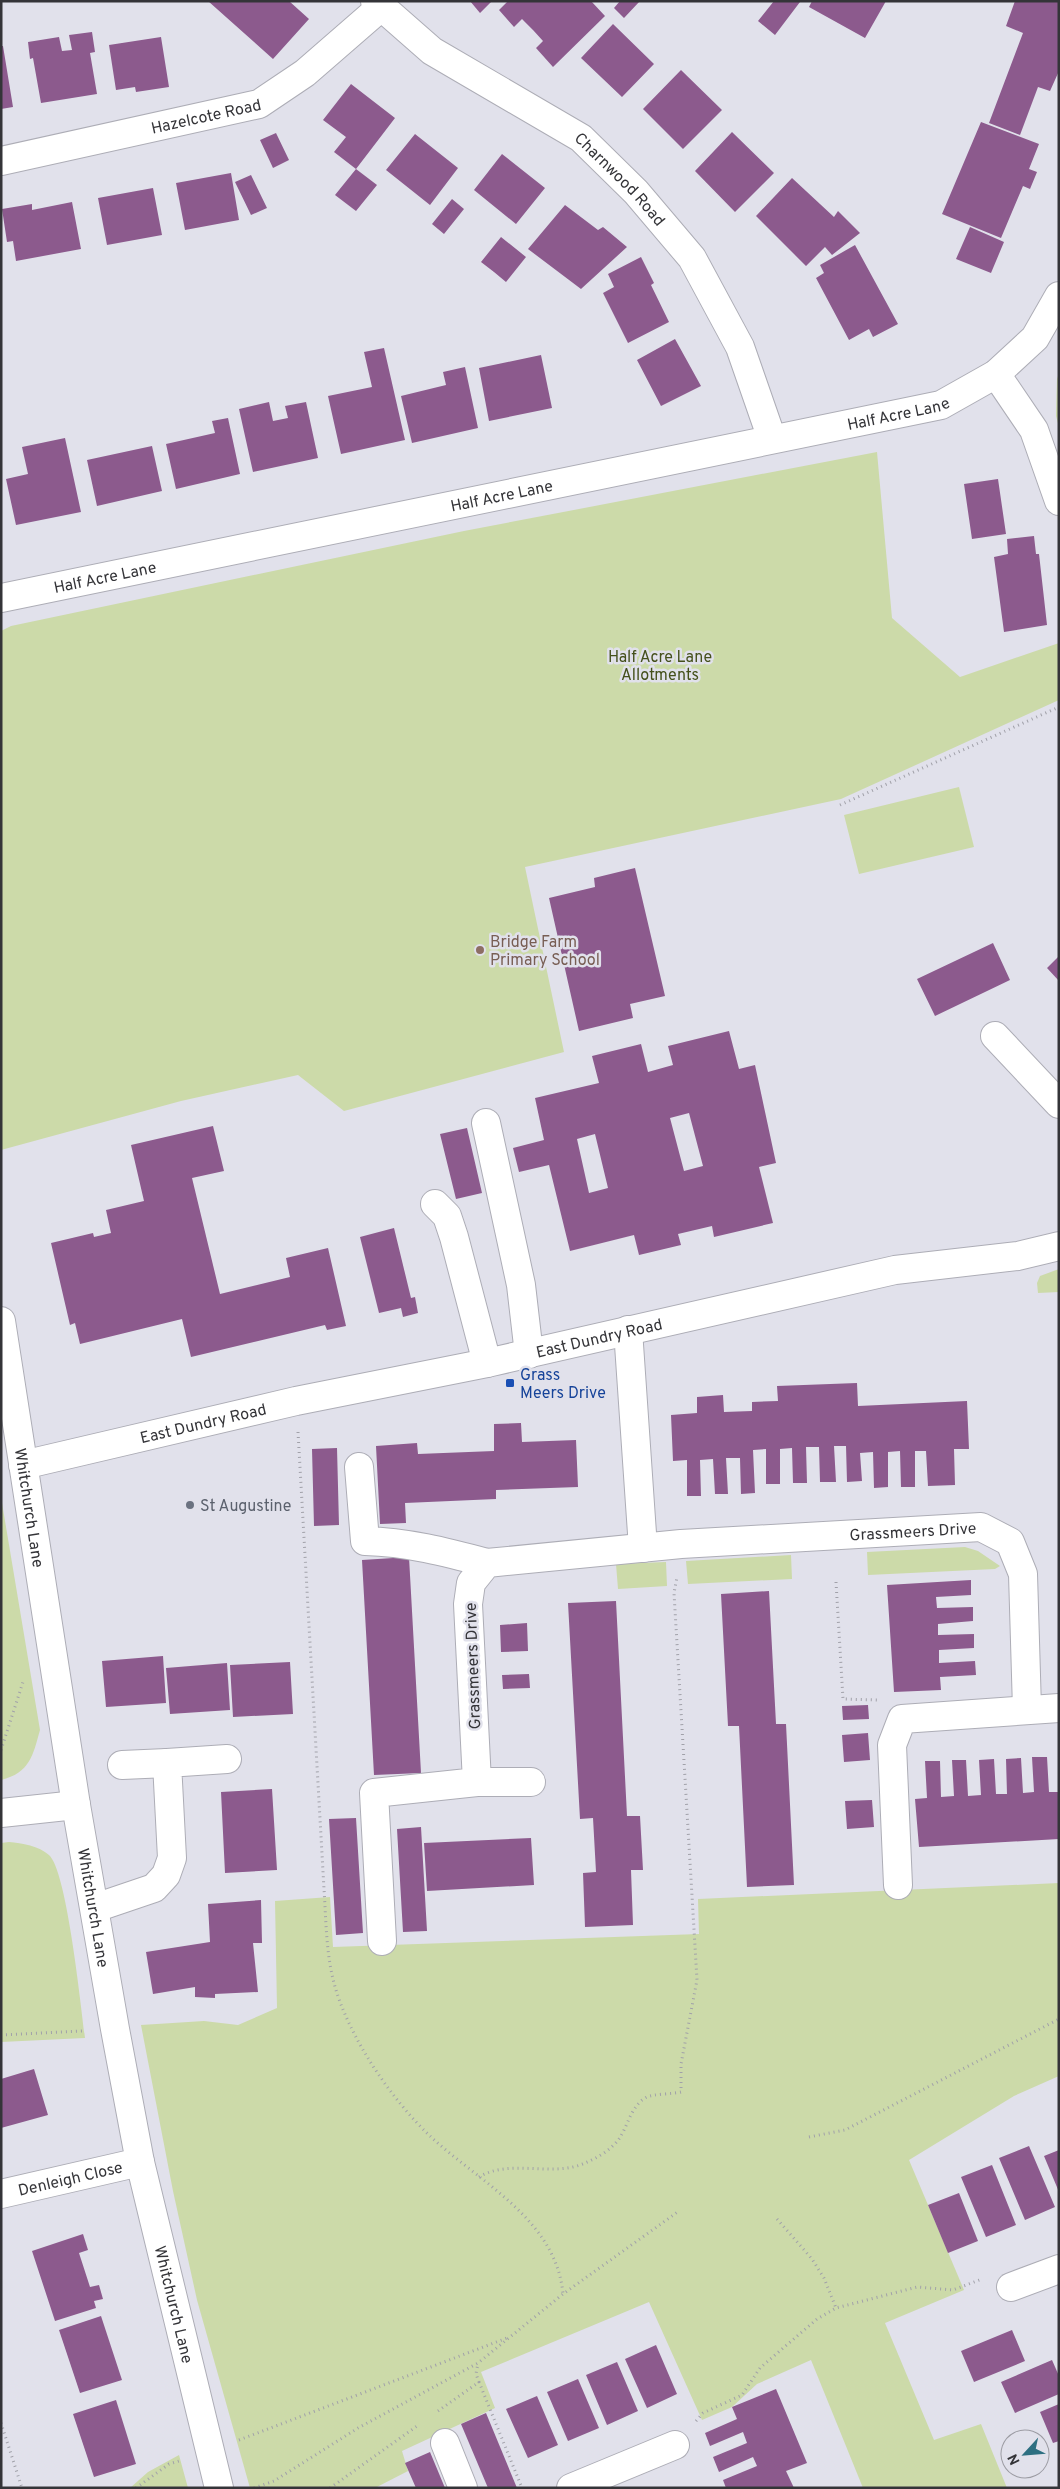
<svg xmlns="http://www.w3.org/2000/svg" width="1060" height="2489" font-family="Overpass,sans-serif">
<rect width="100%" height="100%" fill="#e1e1eb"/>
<path fill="#ccdaa9" d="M 1059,373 L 1059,427 L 1056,416 L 1057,379 Z
M 877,452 L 892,618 L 960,677 L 1059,643 L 1059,700 L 841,799 L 525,867 L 564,1052 L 344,1111 L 298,1075 L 181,1101 L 1,1150 L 1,631 L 11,626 L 464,531 Z
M 959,787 L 974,847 L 859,874 L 844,815 Z
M 1059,1269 L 1059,1292 L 1038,1293 L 1037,1283 L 1040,1276 Z
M 1,1497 L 40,1730 C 33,1755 30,1773 1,1780 Z
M 965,1547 L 978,1551 L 1000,1566 L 995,1569 L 868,1575 L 867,1552 Z
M 791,1555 L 792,1579 L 688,1584 L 686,1561 Z
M 666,1562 L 667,1586 L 618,1589 L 616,1564 Z
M 9,1842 C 22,1843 39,1846 49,1855 C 67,1871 81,2007 85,2038 L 1,2042 L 1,1843 Z
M 1059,1883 L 1059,2076 L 1014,2096 L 909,2160 L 964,2290 L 885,2323 L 934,2440 L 981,2424 L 1007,2488 L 863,2488 L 811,2360 L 757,2384 L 732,2407 L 702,2420 L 649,2302 L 481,2372 L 495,2408 L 402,2451 L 408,2471 L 375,2488 L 250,2488 L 197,2300 L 173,2191 L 141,2025 L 204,2021 L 238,2025 L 277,2008 L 275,1901 L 330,1897 L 333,1947 L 699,1934 L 698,1899 Z
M 179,2455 L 188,2488 L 130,2488 L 148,2472 Z"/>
<path fill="#8c5a8d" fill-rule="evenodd" d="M 208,1 L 289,1 L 309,19 L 273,59 Z
M 470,1 L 492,1 L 480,13 Z
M 508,1 L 591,1 L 605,16 L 553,67 L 536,48 L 543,41 L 533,30 L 522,19 L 514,27 L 499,10 Z
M 620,1 L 640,1 L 624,18 L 614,8 Z
M 774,1 L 800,2 L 775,35 L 758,21 Z
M 812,1 L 886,1 L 865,38 L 809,7 Z
M 1015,1 L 1059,2 L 1059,71 L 1050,91 L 1038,87 L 1020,135 L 989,123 L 1023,33 L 1006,26 Z
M 613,24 L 654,64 L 622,97 L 581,58 Z
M 92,32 L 95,52 L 90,53 L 97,94 L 41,103 L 33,58 L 30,59 L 28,42 L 59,37 L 62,51 L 72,50 L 69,35 Z
M 161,37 L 169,87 L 136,92 L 135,87 L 116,90 L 109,45 Z
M 1,46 L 3,46 L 13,107 L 1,109 Z
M 681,70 L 722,110 L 683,149 L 643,109 Z
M 351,84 L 395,118 L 356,169 L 377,185 L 356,211 L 335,195 L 356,169 L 334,152 L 346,137 L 323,120 Z
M 981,122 L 1039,144 L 1029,169 L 1037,172 L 1030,189 L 1023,186 L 1001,238 L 942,214 Z
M 732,132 L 774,173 L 735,212 L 695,171 Z
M 276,133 L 289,160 L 273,168 L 260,140 Z
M 415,134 L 458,168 L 430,205 L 386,170 Z
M 502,154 L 545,188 L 516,224 L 474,190 Z
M 231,173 L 239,220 L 185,230 L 176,183 Z
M 251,175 L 267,208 L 251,215 L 235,182 Z
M 792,178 L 834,217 L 838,211 L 860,233 L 832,255 L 825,247 L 806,266 L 756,216 Z
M 153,188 L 162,235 L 107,245 L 98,198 Z
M 452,199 L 464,209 L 444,234 L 432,224 Z
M 72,202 L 81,249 L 16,261 L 13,241 L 7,242 L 2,209 L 32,204 L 32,210 Z
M 565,205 L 598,230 L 603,227 L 627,247 L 581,289 L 528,249 Z
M 970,227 L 1004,242 L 991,273 L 956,259 Z
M 501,237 L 526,257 L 506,282 L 494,272 L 510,252 L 494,272 L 481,262 Z
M 855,245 L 898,324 L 873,337 L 869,329 L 849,340 L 816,278 L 824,273 L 820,265 Z
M 641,257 L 654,283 L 651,285 L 669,322 L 628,343 L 603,293 L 614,287 L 608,274 Z
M 675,339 L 701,386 L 661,406 L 637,360 Z
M 384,348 L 405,440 L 341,454 L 328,396 L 372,387 L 364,352 Z
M 541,355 L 552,408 L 489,421 L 479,368 Z
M 465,367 L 478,428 L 412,443 L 401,396 L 446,385 L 443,372 Z
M 269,402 L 273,421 L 288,418 L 285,406 L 306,402 L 318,458 L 253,472 L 239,409 Z
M 228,418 L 240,474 L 176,489 L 166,444 L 215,433 L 212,421 Z
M 65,438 L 81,512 L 16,525 L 6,479 L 28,474 L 22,447 Z
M 152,446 L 162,491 L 97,506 L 87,460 Z
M 998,479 L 1006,534 L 972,539 L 964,484 Z
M 1034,536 L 1036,554 L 1039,554 L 1047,625 L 1004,632 L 994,557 L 1008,554 L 1007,539 Z
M 635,868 L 665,996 L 630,1004 L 633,1018 L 579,1031 L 549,898 L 595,887 L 594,878 Z
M 993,943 L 1010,980 L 935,1016 L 917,979 Z
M 1059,956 L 1059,981 L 1047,968 Z
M 729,1031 L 739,1069 L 755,1065 L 776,1163 L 759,1167 L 773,1223 L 714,1237 L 712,1226 L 678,1234 L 681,1245 L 639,1255 L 634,1235 L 570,1251 L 549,1165 L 519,1172 L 513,1148 L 544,1140 L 535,1098 L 599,1083 L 592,1056 L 641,1044 L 648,1072 L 673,1065 L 668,1046 ZM 689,1113 L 703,1166 L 684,1171 L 670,1118 ZM 595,1134 L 608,1188 L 589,1193 L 577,1139 Z
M 213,1126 L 224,1171 L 192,1178 L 220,1294 L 290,1277 L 286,1258 L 328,1248 L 346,1326 L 327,1330 L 325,1325 L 191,1357 L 182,1319 L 80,1344 L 75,1323 L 70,1325 L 51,1243 L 93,1233 L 94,1237 L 111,1233 L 106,1210 L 144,1201 L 131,1145 Z
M 467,1128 L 482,1193 L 456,1199 L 440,1134 Z
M 394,1228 L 411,1298 L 415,1297 L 418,1313 L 403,1317 L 401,1308 L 379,1313 L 360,1237 Z
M 857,1383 L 858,1406 L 967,1401 L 969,1449 L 954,1449 L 955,1485 L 928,1486 L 926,1451 L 915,1451 L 915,1487 L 901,1487 L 900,1451 L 888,1452 L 888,1487 L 874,1488 L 873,1452 L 860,1453 L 862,1481 L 847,1482 L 846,1446 L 834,1446 L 836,1482 L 820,1482 L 819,1447 L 806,1447 L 807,1483 L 793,1483 L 792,1448 L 780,1449 L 780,1484 L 766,1484 L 766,1449 L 753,1450 L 755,1493 L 741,1494 L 740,1458 L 726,1458 L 728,1494 L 715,1494 L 713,1459 L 700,1460 L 701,1496 L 687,1496 L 687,1460 L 673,1461 L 671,1415 L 697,1413 L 697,1397 L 723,1395 L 724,1412 L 752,1411 L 752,1402 L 778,1401 L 777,1386 Z
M 521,1423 L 522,1442 L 576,1440 L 578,1487 L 496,1490 L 496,1499 L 405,1503 L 406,1523 L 380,1524 L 376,1446 L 417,1443 L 418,1454 L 494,1451 L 494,1424 Z
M 337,1448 L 339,1525 L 314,1526 L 312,1449 Z
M 409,1557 L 421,1773 L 374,1775 L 362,1560 Z
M 971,1580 L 971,1595 L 936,1597 L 937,1608 L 973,1607 L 973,1621 L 938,1624 L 938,1635 L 974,1634 L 974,1648 L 939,1650 L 939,1663 L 975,1661 L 976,1675 L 940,1677 L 941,1690 L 894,1692 L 887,1585 Z
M 769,1591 L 776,1724 L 786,1724 L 794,1885 L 747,1887 L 739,1726 L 728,1726 L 721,1594 Z
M 616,1601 L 627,1816 L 640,1816 L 643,1870 L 631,1870 L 633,1925 L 585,1927 L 583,1873 L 596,1872 L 593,1818 L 580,1819 L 568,1603 Z
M 527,1623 L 528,1651 L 501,1652 L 500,1625 Z
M 163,1656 L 166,1703 L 106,1707 L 102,1661 Z
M 290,1662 L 293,1714 L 233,1717 L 230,1665 Z
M 227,1663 L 230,1710 L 170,1714 L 166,1668 Z
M 529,1674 L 530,1688 L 503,1689 L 502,1675 Z
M 868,1705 L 869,1719 L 843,1720 L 842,1706 Z
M 868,1733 L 870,1760 L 844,1762 L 842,1735 Z
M 1032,1757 L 1047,1757 L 1049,1792 L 1059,1792 L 1059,1839 L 919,1847 L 915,1799 L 927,1798 L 925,1761 L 940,1761 L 941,1797 L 954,1796 L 952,1760 L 966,1760 L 968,1796 L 981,1795 L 979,1760 L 994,1759 L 996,1794 L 1007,1794 L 1006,1759 L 1021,1758 L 1023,1793 L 1034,1792 Z
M 272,1789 L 277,1870 L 225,1873 L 221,1792 Z
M 872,1800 L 874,1827 L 847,1829 L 845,1801 Z
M 356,1818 L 363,1933 L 336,1935 L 329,1819 Z
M 421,1827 L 427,1931 L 403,1932 L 397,1829 Z
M 531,1838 L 534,1885 L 427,1891 L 424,1843 Z
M 261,1900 L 262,1943 L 253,1943 L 258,1992 L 215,1994 L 215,1998 L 195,1997 L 195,1987 L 153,1994 L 146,1952 L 210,1942 L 208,1904 Z
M 34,2069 L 48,2115 L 1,2128 L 1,2079 Z
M 1029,2146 L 1055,2207 L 1025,2220 L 999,2158 Z
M 1059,2150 L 1059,2192 L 1044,2156 Z
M 992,2165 L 1016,2225 L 986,2237 L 961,2177 Z
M 959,2193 L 978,2241 L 948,2253 L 928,2205 Z
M 83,2234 L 88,2250 L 79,2253 L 90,2287 L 99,2285 L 103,2299 L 94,2301 L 96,2308 L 55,2321 L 32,2251 Z
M 101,2316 L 122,2380 L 80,2393 L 59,2330 Z
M 1012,2330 L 1025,2361 L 974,2382 L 961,2351 Z
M 656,2345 L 677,2394 L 647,2408 L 625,2359 Z
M 1052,2360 L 1059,2376 L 1059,2394 L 1015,2413 L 1001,2382 Z
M 617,2362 L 638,2411 L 607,2425 L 586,2375 Z
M 578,2379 L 599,2428 L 568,2441 L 547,2392 Z
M 776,2389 L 807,2463 L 786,2471 L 794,2488 L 726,2488 L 723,2480 L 757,2466 L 753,2457 L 719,2472 L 713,2457 L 747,2443 L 743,2432 L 710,2446 L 705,2433 L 737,2419 L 732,2407 Z
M 537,2396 L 558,2445 L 528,2458 L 506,2409 Z
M 116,2400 L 136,2464 L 94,2477 L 73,2414 Z
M 1059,2404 L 1059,2441 L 1053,2443 L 1040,2412 Z
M 486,2413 L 517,2488 L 488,2488 L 461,2424 Z
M 430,2452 L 445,2488 L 416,2488 L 405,2463 Z"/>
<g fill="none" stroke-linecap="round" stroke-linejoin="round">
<g stroke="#adadb6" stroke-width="30">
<g id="minor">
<path id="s1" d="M 375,1 L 432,51 L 581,138 L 636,192 L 692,258 L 740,347 L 772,439"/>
<path id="s2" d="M 1,161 L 259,104 L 305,73 L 381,7"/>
<path d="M 996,374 L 1034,430 L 1059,501"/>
<path id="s3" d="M 1,598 L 941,405 L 996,374 L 1035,338 L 1059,296"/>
<path d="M 995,1036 L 1059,1104"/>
<path d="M 486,1123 L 521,1285 L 529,1354"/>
<path d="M 435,1204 L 447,1216 L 454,1237 L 487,1363"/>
<path id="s4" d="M 1,1321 L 76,1805 L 115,2029 L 140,2162 L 219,2488"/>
<path d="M 628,1330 L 643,1548"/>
<path id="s5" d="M 23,1465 L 296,1401 L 487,1363 L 895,1270 L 1018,1256 L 1059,1246"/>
<path d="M 359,1467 L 365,1541 C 407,1542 446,1552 487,1563"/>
<path d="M 122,1765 L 167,1763"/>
<path d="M 477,1782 L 531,1782"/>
<path d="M 1,1813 L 76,1805"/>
<path d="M 898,1885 L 892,1745 L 902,1719 L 1059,1708"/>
<path d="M 95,1908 L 154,1888 L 166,1875 L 172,1858 L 167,1763 L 227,1759"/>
<path id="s6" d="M 382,1941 L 374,1793 L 477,1782 L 468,1604 L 471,1583 L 487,1563 L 681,1544 L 981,1527 L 1010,1542 L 1023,1574 L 1027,1709"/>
<path id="s7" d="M 1,2194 L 140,2162"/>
<path d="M 1011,2287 L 1059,2269"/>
<path d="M 445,2443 L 463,2488"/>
<path d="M 571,2488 L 675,2445"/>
</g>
</g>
<path stroke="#a1a1a9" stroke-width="3" stroke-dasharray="1 4" stroke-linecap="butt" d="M 840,805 L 1059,707
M 298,1432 L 324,1889 C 326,1919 326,1953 334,1983 C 348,2036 391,2099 430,2136 C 480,2183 556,2219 563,2294
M 836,1582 L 843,1699 L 877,1700
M 1,1750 L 23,1682
M 1,2035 L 83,2031
M 809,2137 L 845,2130 L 1059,2019
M 479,2177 C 511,2158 552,2178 585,2163 C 597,2158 611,2150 619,2139 C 628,2126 631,2105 647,2097 C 653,2094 672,2094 681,2092 L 681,2064 L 697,1980 L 674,1593 L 677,1577
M 777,2219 L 812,2259 L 824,2278 L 836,2308
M 479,2382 L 522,2488
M 438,2411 L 479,2382 L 476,2374 L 478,2363
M 696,2421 L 703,2413 L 742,2395 L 760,2368 L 817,2319 L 836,2308 L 917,2287 L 953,2290 L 982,2279
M 1,2423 L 22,2488
M 239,2440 L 507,2338
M 136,2488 L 169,2464 L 179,2461
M 254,2488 L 274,2481 L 358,2428 L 478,2363 L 563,2294 L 679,2211
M 330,2488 L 417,2426"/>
<use href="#minor" stroke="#fff" stroke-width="28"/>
</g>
<circle fill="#8d6e63" stroke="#e1e1eb" stroke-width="2" cx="480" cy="950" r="5"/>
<rect fill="#1a4fb4" stroke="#e1e1eb" stroke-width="2" x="505" y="1378" width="10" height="10" rx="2.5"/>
<circle fill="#6b7280" stroke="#e1e1eb" stroke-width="2" cx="190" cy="1505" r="5"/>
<g text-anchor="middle" stroke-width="5" stroke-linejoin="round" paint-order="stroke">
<g font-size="16" fill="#343438" stroke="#e1e1eb">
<text dy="6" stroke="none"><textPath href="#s2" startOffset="210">Hazelcote Road</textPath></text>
<text dy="6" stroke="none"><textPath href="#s1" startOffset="305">Charnwood Road</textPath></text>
<text dy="6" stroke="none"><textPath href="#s3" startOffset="916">Half Acre Lane</textPath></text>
<text dy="6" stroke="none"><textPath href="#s3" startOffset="511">Half Acre Lane</textPath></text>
<text dy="6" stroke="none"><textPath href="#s3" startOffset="106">Half Acre Lane</textPath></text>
<text dy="6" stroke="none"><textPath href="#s5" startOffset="590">East Dundry Road</textPath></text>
<text dy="6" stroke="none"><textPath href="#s5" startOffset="185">East Dundry Road</textPath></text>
<text dy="6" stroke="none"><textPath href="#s4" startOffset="189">Whitchurch Lane</textPath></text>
<text dy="6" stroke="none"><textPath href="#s6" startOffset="904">Grassmeers Drive</textPath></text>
<text transform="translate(472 1666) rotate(-92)" y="6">Grassmeers Drive</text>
<text dy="6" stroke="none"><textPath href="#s4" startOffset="594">Whitchurch Lane</textPath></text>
<text dy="6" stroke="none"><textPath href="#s7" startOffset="71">Denleigh Close</textPath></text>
<text dy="6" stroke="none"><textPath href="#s4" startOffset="999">Whitchurch Lane</textPath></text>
</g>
<g font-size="16" fill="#44501b" stroke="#e1e1eb">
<text x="660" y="662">Half Acre Lane<tspan x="660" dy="18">Allotments</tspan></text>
</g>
<g font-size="16" fill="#785e54" stroke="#e1e1eb" text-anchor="start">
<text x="490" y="947">Bridge Farm<tspan x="490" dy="18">Primary School</tspan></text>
</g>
<g font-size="16" fill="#164399" stroke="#e1e1eb" text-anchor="start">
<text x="520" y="1380">Grass<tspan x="520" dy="18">Meers Drive</tspan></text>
</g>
<g font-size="16" fill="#5b616d" stroke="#e1e1eb" text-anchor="start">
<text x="200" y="1511">St Augustine</text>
</g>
</g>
<rect width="1060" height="2489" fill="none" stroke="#343438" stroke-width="5"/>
<g transform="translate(1025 2454) rotate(244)"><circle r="24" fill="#e1e1eb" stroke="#9c9ca3"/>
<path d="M0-4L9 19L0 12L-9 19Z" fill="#2d6f81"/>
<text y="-8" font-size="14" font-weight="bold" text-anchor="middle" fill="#343438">N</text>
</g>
</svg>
